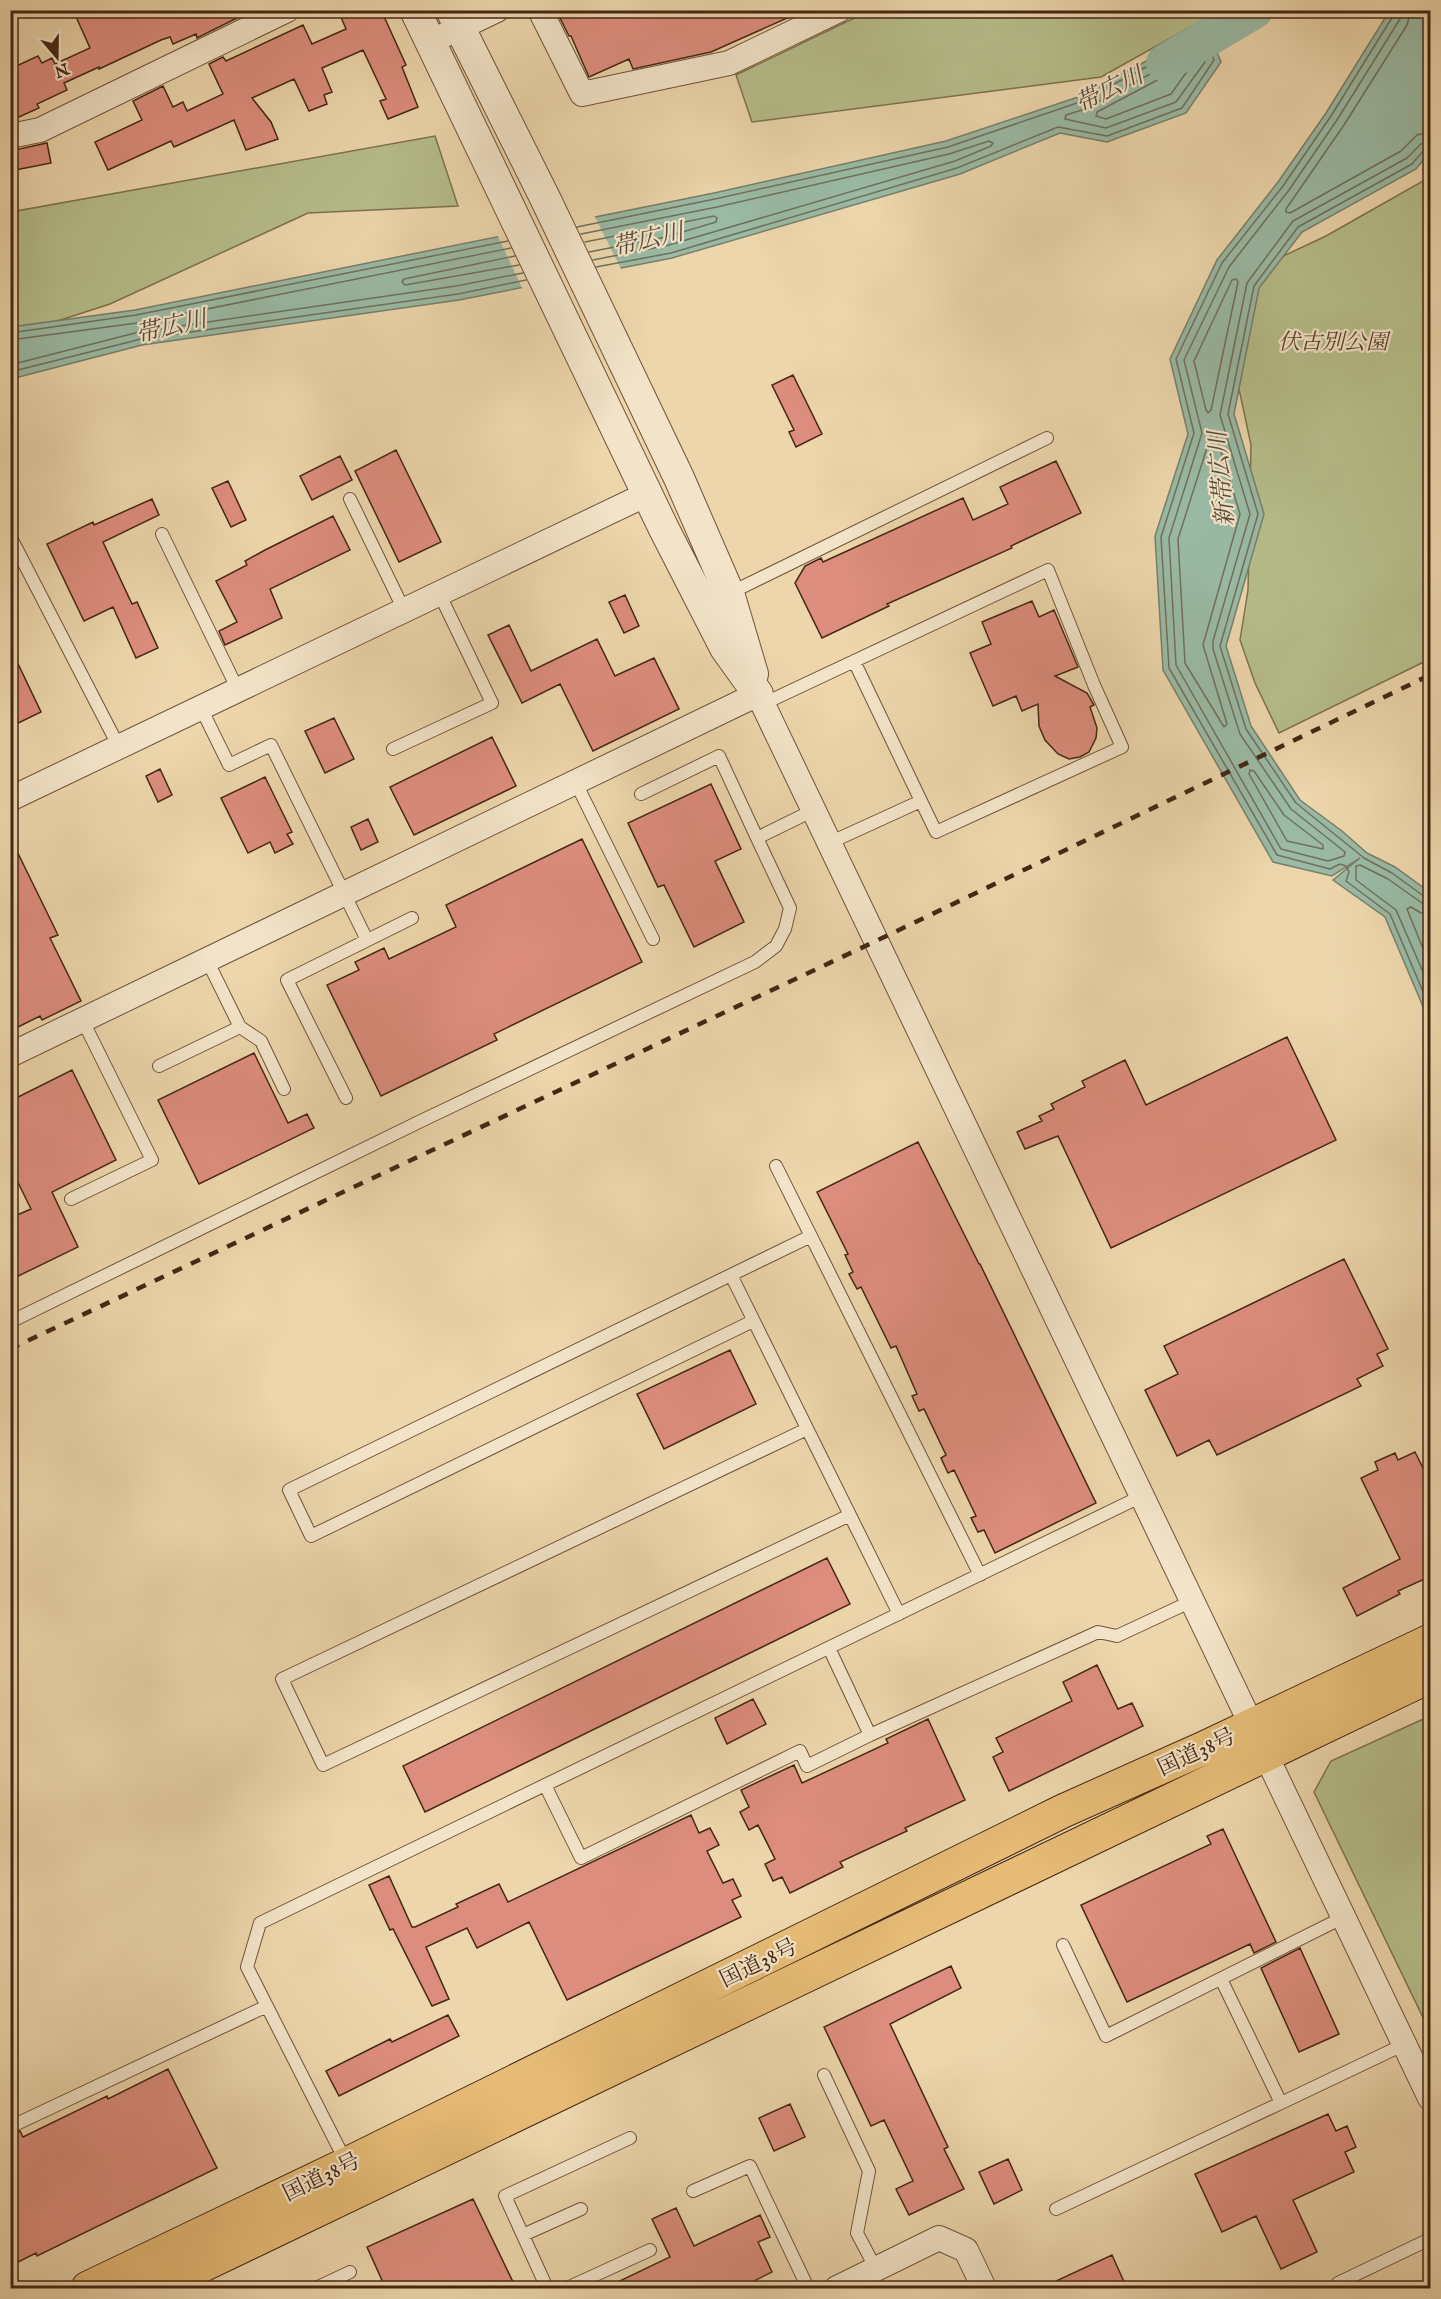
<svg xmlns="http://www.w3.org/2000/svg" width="1441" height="2299" font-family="'IM FELL English','Noto Serif JP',serif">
<rect width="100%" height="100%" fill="#edd6ac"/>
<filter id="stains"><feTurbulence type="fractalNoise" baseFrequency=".00333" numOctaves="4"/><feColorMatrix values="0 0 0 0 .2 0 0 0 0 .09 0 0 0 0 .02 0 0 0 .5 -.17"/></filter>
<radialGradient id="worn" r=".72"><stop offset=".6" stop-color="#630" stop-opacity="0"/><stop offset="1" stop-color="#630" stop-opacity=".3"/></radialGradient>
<path fill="#b6be8b" stroke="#7e724f" stroke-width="1.5" d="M 869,11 L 869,10 L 1219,11 L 1101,77 L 752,122 L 736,75 Z
M 435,136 L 458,206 L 308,213 L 110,304 L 11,336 L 11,212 Z
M 1430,177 L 1430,659 L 1279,733 L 1255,683 L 1240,640 L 1248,590 L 1251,445 L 1239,389 L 1234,315 L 1277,259 L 1326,236 Z
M 1430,1716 L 1430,2032 L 1314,1792 L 1331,1761 Z"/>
<path fill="#9abaa5" stroke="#787f6b" stroke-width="1.5" d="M 1390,10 L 1430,11 L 1430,152 L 1416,169 L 1302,232 L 1259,288 L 1234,414 L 1264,514 L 1226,646 L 1251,726 L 1300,800 L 1342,831 L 1367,853 L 1395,867 L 1428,891 L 1430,897 L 1430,1023 L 1385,917 L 1333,880 L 1360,858 L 1332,876 L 1273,862 L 1163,670 L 1155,536 L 1188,434 L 1170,359 L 1217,260 L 1278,182 L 1326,113 Z
M 1207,29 L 1221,62 L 1186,113 L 1107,142 L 1060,133 L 960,174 L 672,258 L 459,300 L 142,345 L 11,379 L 11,327 L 135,310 L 714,193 L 946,141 L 1078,97 Z"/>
<path fill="#edd6ac" d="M 594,215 L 622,271 L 523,290 L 497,234 Z"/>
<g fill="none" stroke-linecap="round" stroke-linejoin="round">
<path stroke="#70705c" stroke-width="1.5" d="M 1394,10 L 1393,16 L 1331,116 L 1283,186 L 1222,263 L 1176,359 L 1194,433 L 1161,537 L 1169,668 L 1277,855 L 1330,869 L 1340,864 L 1346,866 L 1349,872 L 1346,881 L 1390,914 L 1430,1008
M 1402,10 L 1400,19 L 1337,120 L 1289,190 L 1229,267 L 1184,360 L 1202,433 L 1169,538 L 1176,665 L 1281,849 L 1328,861 L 1344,856 L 1345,852 L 1291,809 L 1240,734 L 1213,649 L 1213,641 L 1250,514 L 1220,415 L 1247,283 L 1293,221 L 1407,158 L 1421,144 L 1430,141
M 1411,10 L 1407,25 L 1344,125 L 1286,209 L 1286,212 L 1290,213 L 1401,151 L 1417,135 L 1430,132
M 1197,49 L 1201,50 L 1205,62 L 1176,102 L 1106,128 L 1065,119 L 1066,115 L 1085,109 Z
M 1184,66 L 1188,67 L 1188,70 L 1171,94 L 1106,119 L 1096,116 L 1097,112 Z
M 1430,149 L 1424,150 L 1412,164 L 1298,227 L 1254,286 L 1228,414 L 1258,514 L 1220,646 L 1246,729 L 1296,803 L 1364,858 L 1392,873 L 1425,897 L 1430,897
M 577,227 L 715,199 L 948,147 L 1080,102 L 1201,38 L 1205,40 L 1214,60 L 1182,108 L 1107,136 L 1058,127 L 957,168 L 671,253 L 596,267
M 581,234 L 717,207 L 949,154 L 989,141 L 993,143 L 991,146 L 955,161 L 669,245 L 593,260
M 585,242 L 714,216 L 717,218 L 716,222 L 666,237 L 589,252
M 515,256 L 404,279 L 402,282 L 405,285 L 519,265
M 1236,279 L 1238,282 L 1211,410 L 1208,413 L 1206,410 L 1194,361 L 1232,280 Z
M 10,333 L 136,315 L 508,241
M 10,340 L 137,323 L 511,248
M 10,365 L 139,332 L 456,286 L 523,273
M 10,372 L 141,339 L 458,294 L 526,280
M 1214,433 L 1216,435 L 1240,514 L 1203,645 L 1227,724 L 1224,727 L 1185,663 L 1178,539 L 1211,435 Z
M 1250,770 L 1254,771 L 1284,815 L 1323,845 L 1323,849 L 1287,841 L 1249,774 Z
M 1430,905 L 1422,903 L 1388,879 L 1360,865 L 1356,866 L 1356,880 L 1396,910 L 1430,988
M 1430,914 L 1421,913 L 1411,907 L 1407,909 L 1430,966"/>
<path stroke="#9abaa5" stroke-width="38" d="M 1165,63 L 1254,10"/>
</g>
<path fill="#dd8d7d" stroke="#452613" stroke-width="1.5" d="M 73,10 L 253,10 L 197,38 L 196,34 L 173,44 L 170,37 L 161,40 L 99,69 L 99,67 L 64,83 L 67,90 L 37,104 L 39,108 L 10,121 L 10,69 L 38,56 L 42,63 L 52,58 L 55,64 L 90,48 Z
M 338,10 L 381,10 L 406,65 L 402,67 L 418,107 L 388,119 L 380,101 L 386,99 L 363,50 L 322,68 L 332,92 L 324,95 L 327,104 L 309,111 L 294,79 L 252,98 L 271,122 L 278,139 L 246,150 L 234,120 L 174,147 L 171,141 L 108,170 L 95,142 L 142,120 L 133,101 L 163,86 L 173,107 L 183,102 L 187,111 L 223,94 L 209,64 L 223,57 L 226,61 L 303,25 L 312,44 L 346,29 Z
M 576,10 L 805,10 L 711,52 L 633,69 L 629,59 L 589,77 L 571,36 L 569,36 L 560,18 Z
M 47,143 L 51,163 L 10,171 L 10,151 Z
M 793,375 L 822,434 L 796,447 L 789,432 L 794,430 L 772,385 Z
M 396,450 L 441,542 L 399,562 L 355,471 Z
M 340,456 L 352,480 L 312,500 L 300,476 Z
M 1056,461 L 1081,513 L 1011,546 L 1012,548 L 887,604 L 889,606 L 822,638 L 795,583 L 805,566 L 821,558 L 823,562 L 963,498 L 973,520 L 1008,504 L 1000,487 Z
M 228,481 L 246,520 L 231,527 L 212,488 Z
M 152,499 L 159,515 L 103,542 L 132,604 L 137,602 L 158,648 L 136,658 L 113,607 L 84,621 L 47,544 L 93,522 L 94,525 Z
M 333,516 L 350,550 L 270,589 L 282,618 L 225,645 L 219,631 L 237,622 L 216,581 L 247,565 L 245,561 L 265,550 Z
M 625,595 L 639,626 L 624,633 L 609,602 Z
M 1032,601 L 1039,617 L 1054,610 L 1078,667 L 1055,676 L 1087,693 L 1094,705 L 1090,707 L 1097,728 L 1096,738 L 1089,752 L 1080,757 L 1069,759 L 1058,754 L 1045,740 L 1039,726 L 1038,704 L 1022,711 L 1016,696 L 993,706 L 970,653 L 991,644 L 982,622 Z
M 509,625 L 531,671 L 597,639 L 615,676 L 654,658 L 679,709 L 593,751 L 560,684 L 522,703 L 488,635 Z
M 10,647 L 41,712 L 10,727 Z
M 334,718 L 354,759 L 325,773 L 305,731 Z
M 492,737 L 516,786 L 414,835 L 390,787 Z
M 160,769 L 172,795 L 158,802 L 146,776 Z
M 265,777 L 292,832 L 287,834 L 293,844 L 275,853 L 270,842 L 248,853 L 221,798 Z
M 711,784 L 741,849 L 715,861 L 744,922 L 694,947 L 664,885 L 658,887 L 628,823 Z
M 368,819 L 378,842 L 361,850 L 351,827 Z
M 10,837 L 58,935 L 50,938 L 81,1001 L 42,1020 L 40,1016 L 10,1031 Z
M 582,839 L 642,962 L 494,1034 L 497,1040 L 381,1096 L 327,985 L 359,970 L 355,962 L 384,948 L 389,959 L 456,927 L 446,905 Z
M 1287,1037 L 1336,1140 L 1111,1248 L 1058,1136 L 1025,1149 L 1017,1132 L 1042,1121 L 1039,1116 L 1054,1109 L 1051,1104 L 1085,1087 L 1082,1081 L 1125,1060 L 1146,1105 Z
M 254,1053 L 288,1123 L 307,1114 L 314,1128 L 199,1184 L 158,1100 Z
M 72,1070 L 116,1160 L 52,1192 L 78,1247 L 10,1280 L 10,1218 L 31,1209 L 10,1166 L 10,1101 Z
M 918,1142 L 979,1264 L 980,1264 L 1096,1503 L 995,1553 L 984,1530 L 978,1532 L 971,1518 L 976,1516 L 954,1470 L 948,1473 L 941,1458 L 946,1455 L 924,1409 L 919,1411 L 912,1396 L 917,1394 L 896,1346 L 891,1348 L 861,1287 L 857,1289 L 849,1274 L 853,1272 L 845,1255 L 848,1254 L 817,1192 Z
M 1344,1259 L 1388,1349 L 1377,1354 L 1383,1366 L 1357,1379 L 1361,1386 L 1217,1455 L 1209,1440 L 1177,1456 L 1145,1390 L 1178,1374 L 1164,1346 Z
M 730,1350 L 756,1404 L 664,1449 L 637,1394 Z
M 1415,1452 L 1431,1484 L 1431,1576 L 1398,1591 L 1400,1594 L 1357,1616 L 1343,1588 L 1400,1559 L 1361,1478 L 1378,1470 L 1375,1462 L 1395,1453 L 1398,1460 Z
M 827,1558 L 850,1604 L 425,1812 L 403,1766 Z
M 1097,1665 L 1118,1709 L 1132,1703 L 1143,1726 L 1009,1791 L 993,1757 L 1003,1752 L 996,1738 L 1072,1701 L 1063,1682 Z
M 753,1699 L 766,1724 L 727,1744 L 715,1718 Z
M 928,1719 L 965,1800 L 905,1828 L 907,1831 L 840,1862 L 843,1867 L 790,1893 L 782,1877 L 773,1881 L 765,1864 L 775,1859 L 758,1825 L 749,1830 L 740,1812 L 749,1807 L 741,1790 L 794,1765 L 802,1783 L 888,1743 L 886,1739 Z
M 691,1815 L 699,1833 L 710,1828 L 719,1845 L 707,1851 L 723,1883 L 733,1879 L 741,1896 L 732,1900 L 741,1917 L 567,2000 L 529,1922 L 477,1948 L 467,1928 L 426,1947 L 449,1999 L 432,2006 L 393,1929 L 390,1930 L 369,1885 L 389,1876 L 412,1927 L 415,1927 L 458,1907 L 456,1904 L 499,1884 L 508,1902 Z
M 1223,1829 L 1276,1942 L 1254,1953 L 1250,1944 L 1127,2002 L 1081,1905 L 1211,1844 L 1207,1836 Z
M 1300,1948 L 1339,2034 L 1299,2052 L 1261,1968 Z
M 951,1966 L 961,1988 L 890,2024 L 948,2147 L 944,2149 L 964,2189 L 909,2215 L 896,2189 L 913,2181 L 884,2120 L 871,2126 L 824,2027 Z
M 448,2015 L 459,2036 L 339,2096 L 326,2071 L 390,2039 L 392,2042 Z
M 168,2069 L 217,2168 L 37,2256 L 36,2253 L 10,2266 L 10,2135 L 20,2131 L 23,2137 L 107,2096 L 108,2099 Z
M 790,2104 L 805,2137 L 774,2151 L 759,2118 Z
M 1328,2114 L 1336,2131 L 1347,2126 L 1356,2147 L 1345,2152 L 1354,2172 L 1293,2200 L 1317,2252 L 1281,2269 L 1256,2216 L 1222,2232 L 1195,2174 Z
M 1008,2159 L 1022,2190 L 994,2204 L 979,2172 Z
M 473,2199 L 514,2284 L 504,2289 L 386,2289 L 367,2247 Z
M 676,2208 L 694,2246 L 760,2215 L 770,2237 L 758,2242 L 772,2272 L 738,2289 L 603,2289 L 670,2257 L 652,2219 Z
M 1112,2255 L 1125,2284 L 1117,2289 L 1039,2289 Z"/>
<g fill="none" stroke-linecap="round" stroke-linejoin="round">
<g stroke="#6f5239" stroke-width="14">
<path id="service" d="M 350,499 L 404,610
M 162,534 L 238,690
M 10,536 L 119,747
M 730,593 L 1047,438
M 763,704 L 1048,570 L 1094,685 L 1122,747 L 936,832 L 921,801
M 201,708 L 229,765 L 271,745 L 367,940
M 393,749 L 492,703 L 439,593
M 576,783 L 653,939
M 641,794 L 719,756 L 757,838
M 829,843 L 921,801 L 854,661
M 240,1027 L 261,1041 L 284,1089
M 159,1066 L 240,1027 L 208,962
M 346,1098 L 287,980 L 412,918
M 776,1166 L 980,1575
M 71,1199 L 152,1160 L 83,1021
M 731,1275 L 899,1614
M 753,1321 L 311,1536 L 289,1490 L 811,1236
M 10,1322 L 423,1120 L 755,962 L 776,946 L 785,929 L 790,908 L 757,838 L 814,810
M 807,1429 L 282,1679 L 323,1765 L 850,1515
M 829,1648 L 870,1735 L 1098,1632 L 1117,1636 L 1192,1601
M 545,1785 L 581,1858 L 800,1751 L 807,1766 L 870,1735
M 1063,1945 L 1106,2036 L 1344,1917
M 1221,1979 L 1281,2103 L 1405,2044
M 824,2075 L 869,2171 L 857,2233 L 876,2269
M 10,2127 L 267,2006
M 347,2164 L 247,1967 L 260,1923 L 1142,1496
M 693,2191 L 750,2166 L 808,2288
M 1056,2209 L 1281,2103
M 523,2235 L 581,2209
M 316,2288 L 350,2272
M 547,2288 L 505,2196 L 630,2138
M 567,2288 L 650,2250
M 1340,2288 L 1338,2283 L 1430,2239"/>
</g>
<g stroke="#6f5239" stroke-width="26">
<path id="minor" d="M 540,10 L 582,94 L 729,63 L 839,10
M 430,42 L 497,10
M 10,136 L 40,130 L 287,10
M 10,799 L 647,494
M 10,1055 L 758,694 L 1430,2098
M 837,2288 L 939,2238 L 966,2250 L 984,2288"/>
</g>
<g stroke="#6f5239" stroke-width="32">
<path id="tertiary" d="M 415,10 L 664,529 L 725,648 L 758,694
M 451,10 L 545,198 L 679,478 L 729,593 L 753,674"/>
</g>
<g stroke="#452613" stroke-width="35">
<path id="trunk" d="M 88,2288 L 347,2164 L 1063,1811 L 1204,1748 L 1430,1641
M 155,2288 L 1430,1676"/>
</g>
<use href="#service" stroke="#f3e4c9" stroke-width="12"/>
<use href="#minor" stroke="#f3e4c9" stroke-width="24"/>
<use href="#tertiary" stroke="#f3e4c9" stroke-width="30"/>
<use href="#trunk" stroke="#e6bb76" stroke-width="33"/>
<path stroke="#452613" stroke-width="4.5" stroke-dasharray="10 10" stroke-linecap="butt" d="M 10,1349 L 876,941 L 1430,675"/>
</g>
<g text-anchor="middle" stroke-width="4.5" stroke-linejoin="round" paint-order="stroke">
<g font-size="22" font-style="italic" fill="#5c442b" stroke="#f3e4c9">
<text x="1333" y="349">伏古別公園</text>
</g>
<g font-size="22" fill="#452613" stroke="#f3e4c9">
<text transform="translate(1196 1751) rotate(-25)" y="8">国道38号</text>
<text transform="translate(758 1962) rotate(-26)" y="8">国道38号</text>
<text transform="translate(321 2176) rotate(-26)" y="8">国道38号</text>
</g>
<g font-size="24" font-style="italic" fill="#5a4b38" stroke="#f3e4c9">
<text transform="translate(1109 89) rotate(-26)" y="8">帯広川</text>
<text transform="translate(648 239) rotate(-13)" y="8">帯広川</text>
<text transform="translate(171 326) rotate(-13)" y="8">帯広川</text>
<text transform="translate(1221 479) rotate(-95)" y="8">新帯広川</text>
</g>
</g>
<rect width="1441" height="2299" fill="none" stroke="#edd6ac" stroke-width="36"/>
<rect x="12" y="12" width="1417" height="2275" fill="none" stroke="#452613" stroke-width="3"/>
<rect x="18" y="18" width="1405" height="2263" fill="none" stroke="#452613" stroke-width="1.5"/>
<g transform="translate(57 57) rotate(160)" stroke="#f3e4c9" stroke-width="4.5" paint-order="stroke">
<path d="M0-4.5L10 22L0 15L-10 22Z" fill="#452613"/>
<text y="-9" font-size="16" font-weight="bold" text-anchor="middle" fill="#452613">N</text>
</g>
<rect width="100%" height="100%" filter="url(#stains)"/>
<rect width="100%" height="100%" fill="url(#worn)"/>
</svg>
